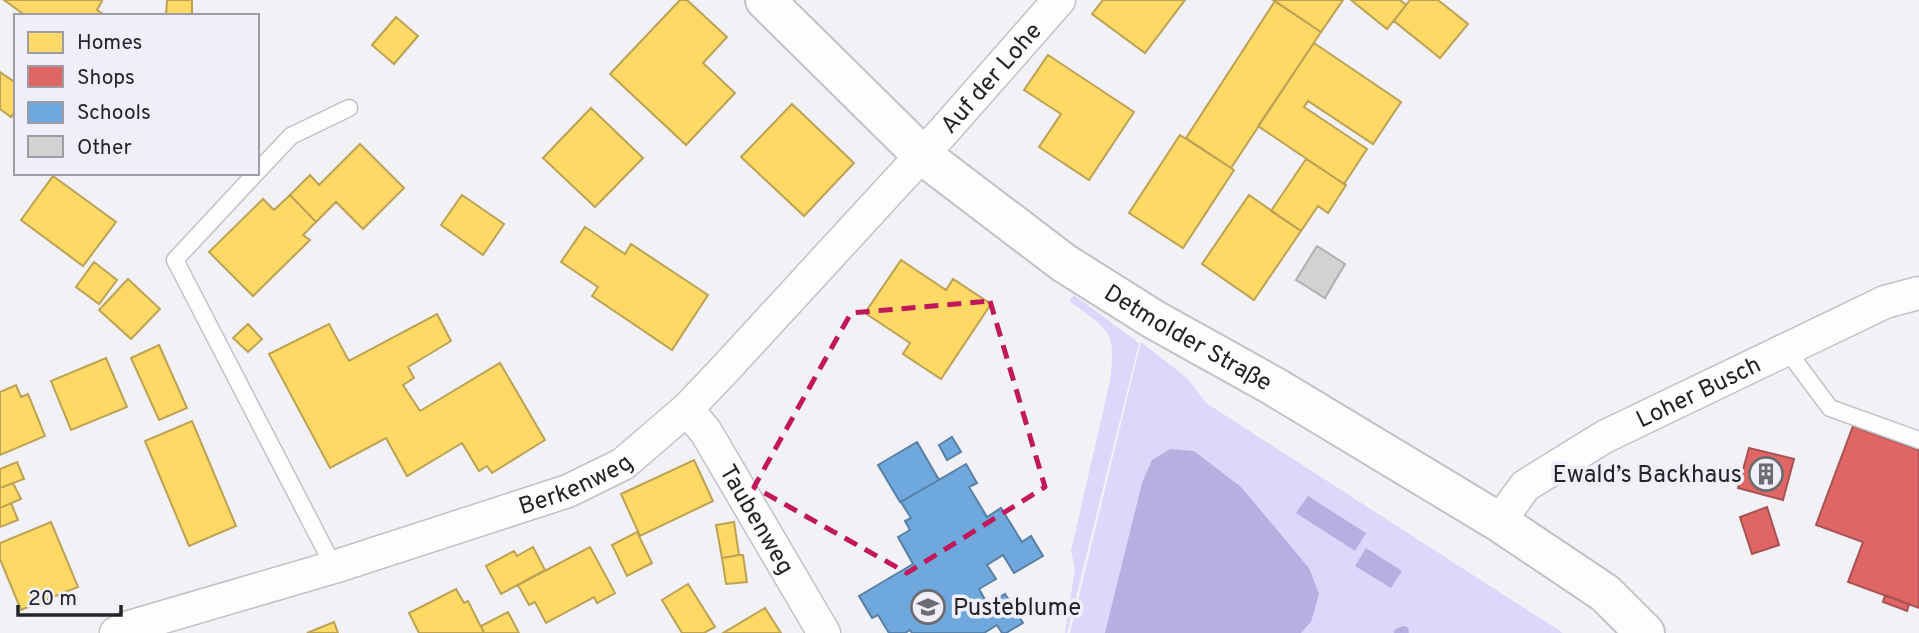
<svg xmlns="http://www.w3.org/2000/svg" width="1919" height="633" font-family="Overpass,sans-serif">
<rect width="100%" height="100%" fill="#f1f1f6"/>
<path fill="#dcd7fb" d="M 1074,295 L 1139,343 L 1067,633 L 1065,633 L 1075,568 L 1071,551 L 1110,381 C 1117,329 1108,330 1069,301 Z
M 1141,342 L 1188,379 L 1206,403 L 1563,633 L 1070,633 Z"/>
<path fill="#b8afe0" d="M 1170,449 L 1194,451 L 1241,487 L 1309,568 L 1319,594 L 1311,622 L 1301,633 L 1105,633 L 1142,483 L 1152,460 Z
M 1308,496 L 1366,533 L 1355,551 L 1296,513 Z
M 1366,548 L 1402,571 L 1391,588 L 1355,566 Z"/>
<path fill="#ffd966" stroke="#bda253" stroke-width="2" d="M 4,0 L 100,0 L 102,1 L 97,10 L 106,16 L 26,16 Z
M 167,0 L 192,0 L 192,16 L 166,16 Z
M 680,0 L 687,0 L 727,37 L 703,63 L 735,93 L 686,145 L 610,74 Z
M 1103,0 L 1185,0 L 1145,53 L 1092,14 Z
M 1273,0 L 1343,0 L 1321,32 Z
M 1351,0 L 1400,0 L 1406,5 L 1387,29 Z
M 1410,0 L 1438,0 L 1468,24 L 1440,58 L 1394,21 Z
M 1275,1 L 1321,32 L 1231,168 L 1186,138 Z
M 396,17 L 418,36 L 394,64 L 372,45 Z
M 1314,43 L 1401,102 L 1373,144 L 1308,101 L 1304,107 L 1367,149 L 1344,184 L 1258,126 Z
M 1048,55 L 1134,112 L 1089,180 L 1039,147 L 1061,114 L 1024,90 Z
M 0,72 L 16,83 L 16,110 L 11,117 L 0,109 Z
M 792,104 L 854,163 L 804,216 L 741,157 Z
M 591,108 L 643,158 L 595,207 L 543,158 Z
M 1180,135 L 1234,170 L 1183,248 L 1129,213 Z
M 360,144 L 404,188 L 363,229 L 336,202 L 316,222 L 290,195 L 310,175 L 319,185 Z
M 1306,159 L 1346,185 L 1328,213 L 1318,206 L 1301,231 L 1271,211 Z
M 53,176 L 116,222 L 83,266 L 21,220 Z
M 290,195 L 316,222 L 303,235 L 310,240 L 253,296 L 209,252 L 263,199 L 274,210 Z
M 462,195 L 504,224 L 483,255 L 441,225 Z
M 1249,195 L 1301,231 L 1254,300 L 1202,264 Z
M 585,227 L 625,254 L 631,244 L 708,295 L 672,350 L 592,296 L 598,287 L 561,262 Z
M 901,260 L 946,290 L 953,279 L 991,304 L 941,379 L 903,354 L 910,343 L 865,313 Z
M 94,262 L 117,280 L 99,304 L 76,287 Z
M 128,279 L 160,309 L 131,339 L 99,310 Z
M 437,314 L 451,341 L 408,367 L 414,378 L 403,385 L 420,411 L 500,363 L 545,440 L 492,473 L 487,466 L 479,471 L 462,443 L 407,476 L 386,438 L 330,468 L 269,354 L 329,324 L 349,361 Z
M 248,324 L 262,339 L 248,352 L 233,338 Z
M 159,345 L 187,408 L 159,420 L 131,358 Z
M 106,358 L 127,407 L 71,430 L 51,381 Z
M 16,385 L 21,397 L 28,394 L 45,436 L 0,455 L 0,392 Z
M 192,421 L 236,526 L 189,546 L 145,441 Z
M 694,460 L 713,501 L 640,536 L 621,494 Z
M 17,462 L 24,479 L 0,488 L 0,469 Z
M 13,483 L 21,499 L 0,508 L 0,488 Z
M 11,503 L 18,520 L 0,527 L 0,508 Z
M 51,522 L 78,587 L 21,610 L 0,559 L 0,543 Z
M 734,522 L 739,555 L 722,558 L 716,525 Z
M 637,532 L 652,563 L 627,576 L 612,545 Z
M 533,547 L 545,570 L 501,594 L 486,566 L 514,551 L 517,556 Z
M 590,547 L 615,593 L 597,603 L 594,597 L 546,623 L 535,602 L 529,605 L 518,585 Z
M 739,555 L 743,555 L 747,582 L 726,584 L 722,558 Z
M 688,584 L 715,627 L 704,633 L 682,633 L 662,600 Z
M 456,589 L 464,603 L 468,601 L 484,633 L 419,633 L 409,613 Z
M 765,608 L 781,633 L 723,633 Z
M 508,612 L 519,633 L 484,633 L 481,626 Z
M 334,622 L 338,633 L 307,633 Z"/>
<path fill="#e06666" stroke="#a85253" stroke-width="2" d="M 1853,426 L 1919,450 L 1919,608 L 1848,582 L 1863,542 L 1816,525 Z
M 1749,448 L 1794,459 L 1783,500 L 1738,488 Z
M 1767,507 L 1779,545 L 1752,554 L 1740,517 Z
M 1885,595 L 1909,604 L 1907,611 L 1883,602 Z"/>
<path fill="#6fa8dc" stroke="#5880a6" stroke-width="2" d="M 952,437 L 961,452 L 947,460 L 939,445 Z
M 917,442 L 939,480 L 900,502 L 878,465 Z
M 966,464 L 977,483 L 969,487 L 987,517 L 1001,508 L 1022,542 L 1031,536 L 1043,556 L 1014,573 L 1003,555 L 987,565 L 996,579 L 979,589 L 988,605 L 1005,594 L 1023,623 L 1006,633 L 1002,633 L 997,625 L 984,633 L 912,633 L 910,630 L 905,633 L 889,633 L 878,615 L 872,618 L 859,596 L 913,564 L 898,537 L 910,530 L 905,521 L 911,518 L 901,502 Z"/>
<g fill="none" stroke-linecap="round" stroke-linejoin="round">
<path stroke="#b8afe0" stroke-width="10" d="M 1399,633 L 1404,631"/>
</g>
<path fill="#d3d1d2" stroke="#b0aeb0" stroke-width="2" d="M 1317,246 L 1345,264 L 1325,298 L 1296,280 Z"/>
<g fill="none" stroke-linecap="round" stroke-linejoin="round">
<g stroke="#c2c2c6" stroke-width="19">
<path id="lane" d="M 257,172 L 291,136 L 349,108
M 256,173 L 175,260 L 334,567
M 1786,349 L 1830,408 L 1919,440"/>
</g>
<g stroke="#c2c2c6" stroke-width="35">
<g id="street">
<path id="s1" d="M 687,409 L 706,432 L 824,633"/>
<path id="s2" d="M 1499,522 L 1525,486 L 1604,437 L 1885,302 L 1919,293"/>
<path id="s3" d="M 116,633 L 129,627 L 334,567 L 568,491 L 623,464 L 687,409 L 726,368 L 943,132 L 1059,0"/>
</g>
</g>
<g stroke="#c2c2c6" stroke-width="42">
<g id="secondary">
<path id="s4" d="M 765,0 L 922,155 L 1064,263 L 1153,319 L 1275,387 L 1499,522 L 1605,593 L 1645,633"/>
</g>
</g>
<use href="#lane" stroke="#fdfdfe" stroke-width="16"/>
<use href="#street" stroke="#fdfdfe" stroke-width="32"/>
<use href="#secondary" stroke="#fdfdfe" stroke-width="38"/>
</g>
<path fill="none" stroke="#c2185b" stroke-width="5" stroke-dasharray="14 9" stroke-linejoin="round" d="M 990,301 L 1045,487 L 907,573 L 754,487 L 851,313 Z"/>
<defs>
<g id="building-ring" transform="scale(1.75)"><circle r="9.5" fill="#efeef9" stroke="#6c6b6f" stroke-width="1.5"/><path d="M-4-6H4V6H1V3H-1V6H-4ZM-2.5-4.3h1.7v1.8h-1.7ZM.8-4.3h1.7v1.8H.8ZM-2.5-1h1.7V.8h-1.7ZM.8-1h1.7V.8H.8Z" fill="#6c6b6f"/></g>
<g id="school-ring" transform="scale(1.75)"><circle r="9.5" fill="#efeef9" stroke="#6c6b6f" stroke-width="1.5"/><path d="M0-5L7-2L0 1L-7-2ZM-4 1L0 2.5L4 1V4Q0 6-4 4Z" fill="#6c6b6f"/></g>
</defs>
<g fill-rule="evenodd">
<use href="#building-ring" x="1766" y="474"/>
<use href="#school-ring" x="928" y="607"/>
</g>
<g text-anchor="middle" stroke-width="7" stroke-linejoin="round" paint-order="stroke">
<g font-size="24" fill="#242327" stroke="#efeef9">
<text dy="8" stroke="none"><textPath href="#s3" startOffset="1069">Auf der Lohe</textPath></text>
<text dy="8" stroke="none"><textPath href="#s4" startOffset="544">Detmolder Straße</textPath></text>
<text dy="8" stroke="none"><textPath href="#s2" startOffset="242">Loher Busch</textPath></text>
<text dy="8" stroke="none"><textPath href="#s3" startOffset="483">Berkenweg</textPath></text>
<text dy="8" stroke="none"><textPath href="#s1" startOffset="131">Taubenweg</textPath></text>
</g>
<g font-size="24" fill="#242327" stroke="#efeef9" text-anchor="end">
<text x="1742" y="482">Ewald’s Backhaus</text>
<text x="953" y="615" text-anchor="start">Pusteblume</text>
</g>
</g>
<rect x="14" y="14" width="245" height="161" fill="#efeef9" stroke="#9e9da5" stroke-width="2"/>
<rect x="28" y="32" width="35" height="21" fill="#ffd966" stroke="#9e9da5" stroke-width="2"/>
<text x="77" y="49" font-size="21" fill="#242327">Homes</text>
<rect x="28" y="66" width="35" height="21" fill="#e06666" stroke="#9e9da5" stroke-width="2"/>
<text x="77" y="84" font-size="21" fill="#242327">Shops</text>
<rect x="28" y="102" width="35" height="21" fill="#6fa8dc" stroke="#9e9da5" stroke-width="2"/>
<text x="77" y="119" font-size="21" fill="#242327">Schools</text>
<rect x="28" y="136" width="35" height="21" fill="#d3d1d2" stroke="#9e9da5" stroke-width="2"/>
<text x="77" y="154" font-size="21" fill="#242327">Other</text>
<path d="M18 605v10h103v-10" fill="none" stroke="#242327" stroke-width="3.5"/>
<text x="28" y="605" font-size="21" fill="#242327" stroke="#efeef9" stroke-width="5" paint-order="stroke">20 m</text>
</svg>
